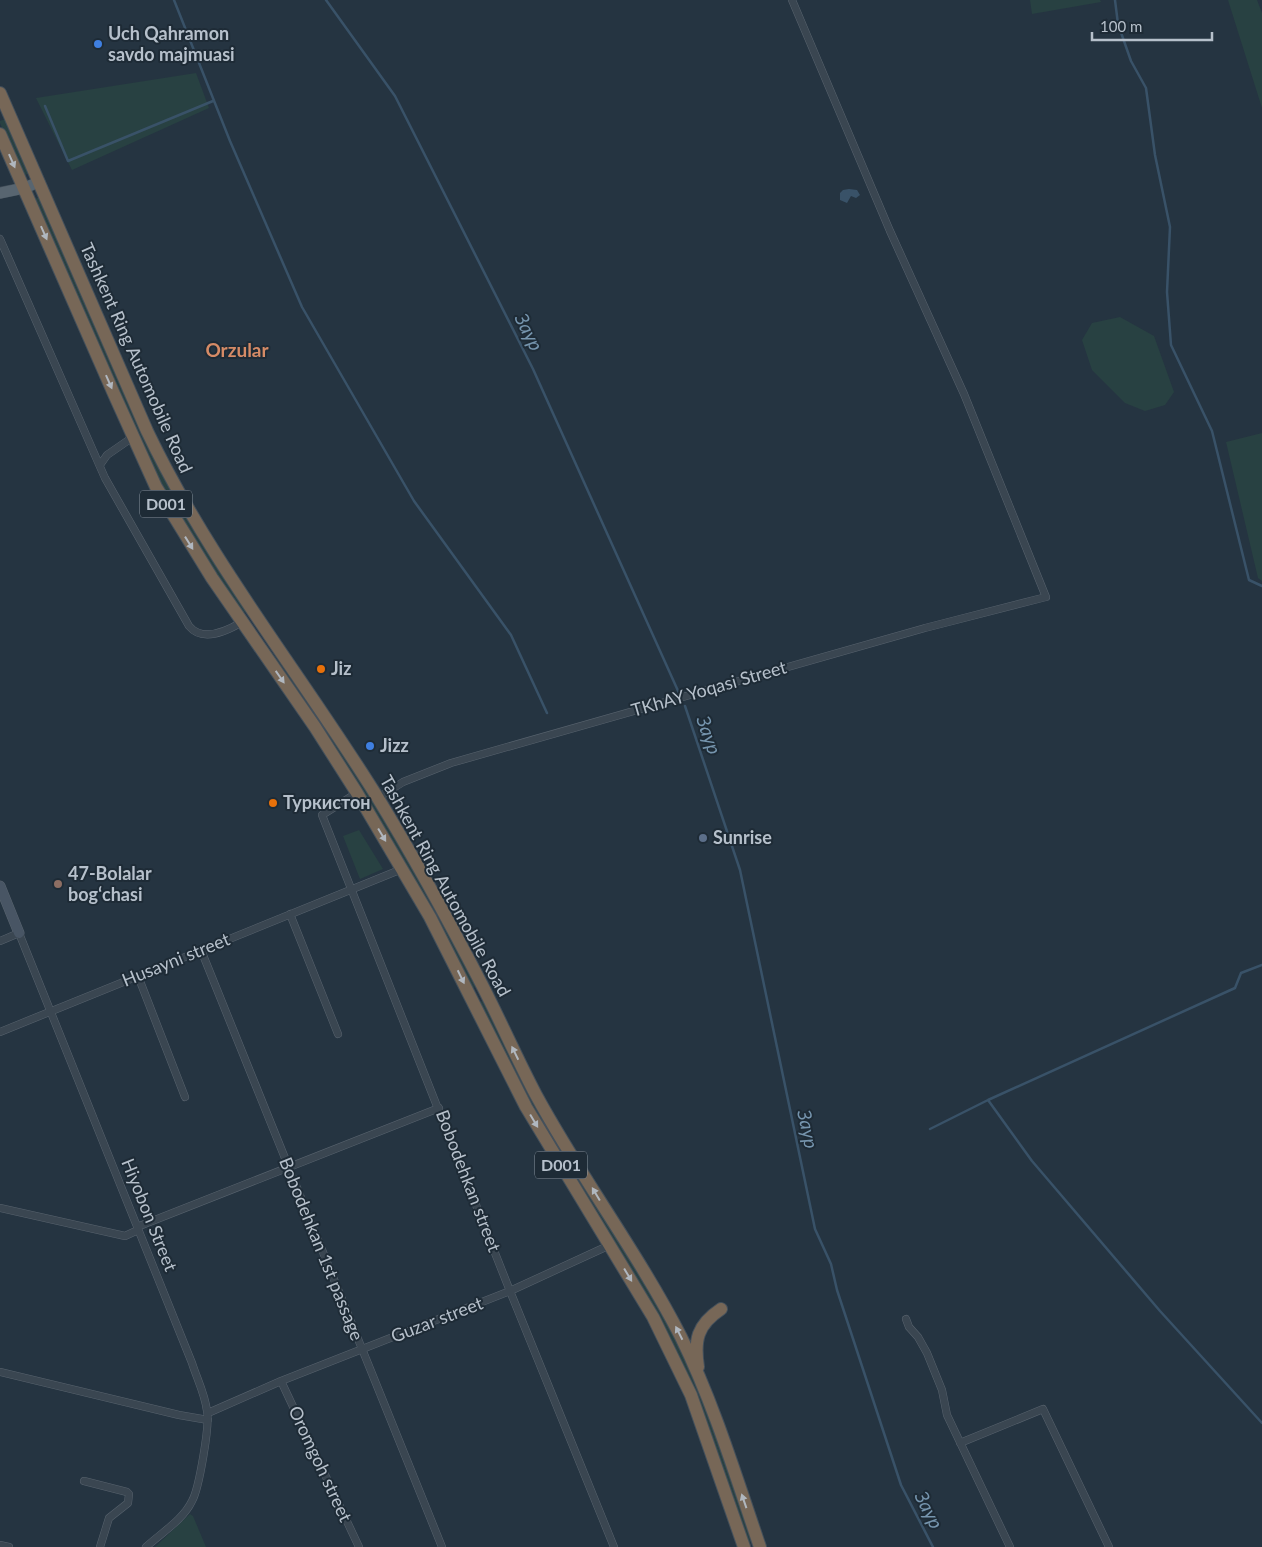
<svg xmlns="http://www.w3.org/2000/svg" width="1262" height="1547" font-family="Lato,sans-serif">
<rect width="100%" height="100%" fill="#253441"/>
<path fill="#284142" d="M 1030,0 L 1100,0 L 1101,2 L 1032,14 Z
M 1228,0 L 1257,0 L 1262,13 L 1262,108 Z
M 196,73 L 209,108 L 72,170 L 36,98 Z
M 5,119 L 29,173 L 23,176 L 0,123 L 0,121 Z
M 40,197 L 168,485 L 192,528 L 246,611 L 242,614 L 162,488 L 34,199 Z
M 1120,317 L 1154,336 L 1174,392 L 1165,405 L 1145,411 L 1125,403 L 1092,370 L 1082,340 L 1092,323 Z
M 1262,433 L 1262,581 L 1258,578 L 1226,442 Z
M 256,631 C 282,667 310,702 334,739 C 386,819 433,901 475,987 L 471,989 L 254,633 Z
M 359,830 L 383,869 L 360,879 L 343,836 Z
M 482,1001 L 533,1103 L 652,1296 L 671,1330 L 703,1399 L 752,1541 L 746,1543 L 697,1401 L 538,1122 L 478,1004 Z
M 190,1514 L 193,1516 L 206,1547 L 155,1547 Z"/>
<path fill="#395268" d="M 849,189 L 857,190 L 860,195 L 856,198 L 851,196 L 847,203 L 840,200 L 840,193 L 843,190 Z"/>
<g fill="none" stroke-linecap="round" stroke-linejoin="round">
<path stroke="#395268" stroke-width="2.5" d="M 174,0 L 230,141 L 302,307 L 414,501 L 511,635 L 547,713
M 326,0 L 395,96 L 533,369 L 679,693
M 1115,0 L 1118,24 L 1131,61 L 1146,88 L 1155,155 L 1170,227 L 1167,292 L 1171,345 L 1212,431 L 1249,580 L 1262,586
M 45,106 L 68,161 L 213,101
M 685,706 L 740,870 L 815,1229 L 831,1264 L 837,1290 L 901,1485 L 933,1547
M 988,1100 L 1032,1161 L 1160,1311 L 1262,1423
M 930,1129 L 988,1100 L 1235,988 L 1241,973 L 1262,965"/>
<g stroke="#58636e" stroke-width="8">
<path id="street" d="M 0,239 L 105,478 L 189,626 C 203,643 227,631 242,622
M 100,465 L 107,455 L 133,437
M 357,793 L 322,815 L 510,1291 L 614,1547
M 378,798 L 403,782 L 451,763 L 925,628 L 1046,597 L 964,394 L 890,231 L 792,0
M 290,914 L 338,1034
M 0,941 L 19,933 L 192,1363 C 197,1379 205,1394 207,1411 C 210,1425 199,1489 192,1501 C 183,1520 161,1533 146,1547
M 201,950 L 442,1547
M 138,976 L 185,1097
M 0,1032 L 402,869
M 0,1208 L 125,1236 L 138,1230
M 137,1227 L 439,1108
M 906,1319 L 909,1327 L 918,1337 L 927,1353 L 942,1390 L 947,1415 L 1010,1547
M 0,1372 L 179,1415 L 208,1420
M 281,1381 L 359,1547
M 208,1413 L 281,1381 L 510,1291 L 610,1245
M 960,1443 L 1043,1409 L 1109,1547
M 84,1481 L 127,1492 L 129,1494 L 128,1503 L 109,1518 L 100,1547
M 0,1545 L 9,1547"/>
</g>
<g stroke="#58636e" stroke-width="11">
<path id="secondary" d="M 0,886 L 19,933"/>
</g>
<g stroke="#434f5a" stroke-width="12">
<path id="primary" d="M 0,193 L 24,188 L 39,182"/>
</g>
<g stroke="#44505b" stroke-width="14">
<path id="highway" d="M 0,93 L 147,431 C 209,561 300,673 376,795 C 414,857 449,921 482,985 C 501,1022 517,1059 536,1095 C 581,1178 638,1253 681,1337 C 714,1404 736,1477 760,1547
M 0,134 L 114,394 L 156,487 L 212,578 L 315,727 L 357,793 L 430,917 L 526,1107 L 653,1317 L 691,1395 L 744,1547
M 698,1367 C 694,1340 697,1325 721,1309"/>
</g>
<use href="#street" stroke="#3a4651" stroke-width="7"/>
<use href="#secondary" stroke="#485564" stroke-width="10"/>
<use href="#primary" stroke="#586570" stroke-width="11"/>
<use href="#highway" stroke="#776757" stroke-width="12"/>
</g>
<defs><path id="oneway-solid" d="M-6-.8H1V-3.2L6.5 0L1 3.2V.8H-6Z" transform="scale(1.25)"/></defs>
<g fill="#b0b7bf">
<use href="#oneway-solid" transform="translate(12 161) rotate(66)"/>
<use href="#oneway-solid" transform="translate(44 233) rotate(66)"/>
<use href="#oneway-solid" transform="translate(109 382) rotate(66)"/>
<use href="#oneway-solid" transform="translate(189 543) rotate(58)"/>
<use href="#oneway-solid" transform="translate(280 677) rotate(55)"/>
<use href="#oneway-solid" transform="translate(382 835) rotate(59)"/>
<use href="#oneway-solid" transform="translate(461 977) rotate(64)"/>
<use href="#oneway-solid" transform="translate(515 1053) rotate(-116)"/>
<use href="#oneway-solid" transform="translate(534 1121) rotate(59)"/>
<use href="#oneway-solid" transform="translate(596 1194) rotate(-121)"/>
<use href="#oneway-solid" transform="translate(628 1275) rotate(59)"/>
<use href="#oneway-solid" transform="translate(679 1333) rotate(-117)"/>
<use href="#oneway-solid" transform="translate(744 1501) rotate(-109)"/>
</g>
<g fill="#3f7fe0" stroke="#1e2b36" stroke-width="2">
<circle cx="98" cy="44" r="5"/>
<circle cx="370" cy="746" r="5"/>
</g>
<g fill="#e8710a" stroke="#1e2b36" stroke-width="2">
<circle cx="321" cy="669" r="5"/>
<circle cx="273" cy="803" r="5"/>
</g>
<circle fill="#5c6f8a" stroke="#1e2b36" stroke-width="2" cx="703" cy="838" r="5"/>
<circle fill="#8d6e63" stroke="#1e2b36" stroke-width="2" cx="58" cy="884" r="5"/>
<g text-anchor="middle" stroke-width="4" stroke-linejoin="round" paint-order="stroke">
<g fill="#1e2b36" stroke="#88939e" stroke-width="1">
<rect x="140" y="490.5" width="52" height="27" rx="4"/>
<rect x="535" y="1151.5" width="52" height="27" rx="4"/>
</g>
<g font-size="16" font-weight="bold" fill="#b6c0cb">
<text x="166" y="510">D001</text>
<text x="561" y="1171">D001</text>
</g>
<g font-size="18" font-weight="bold" fill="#b6c0cb" stroke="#1e2b36" text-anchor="start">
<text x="108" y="40">Uch Qahramon<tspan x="108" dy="21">savdo majmuasi</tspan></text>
<text x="331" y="675">Jiz</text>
<text x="380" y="752">Jizz</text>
<text x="283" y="809">Туркистон</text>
<text x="713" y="844">Sunrise</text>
<text x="68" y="880">47-Bolalar<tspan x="68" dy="21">bogʻchasi</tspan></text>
</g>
<g font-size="18" fill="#b6c0cb" stroke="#1e2b36">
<text transform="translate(136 358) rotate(66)" y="6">Tashkent Ring Automobile Road</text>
<text transform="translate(709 689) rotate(-16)" y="6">TKhAY Yoqasi Street</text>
<text transform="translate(445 886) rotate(61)" y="6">Tashkent Ring Automobile Road</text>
<text transform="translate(176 960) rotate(-22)" y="6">Husayni street</text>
<text transform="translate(468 1181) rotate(69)" y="6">Bobodehkan street</text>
<text transform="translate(149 1215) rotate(68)" y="6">Hiyobon Street</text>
<text transform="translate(321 1249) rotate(68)" y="6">Bobodehkan 1st passage</text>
<text transform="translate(437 1320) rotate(-21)" y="6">Guzar street</text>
<text transform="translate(320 1464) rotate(65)" y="6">Oromgoh street</text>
</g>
<g font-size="19" font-style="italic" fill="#7695ae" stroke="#1e2b36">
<text transform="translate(529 332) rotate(63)" y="7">Заур</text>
<text transform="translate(709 735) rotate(71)" y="7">Заур</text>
<text transform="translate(808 1129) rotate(78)" y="7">Заур</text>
<text transform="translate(929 1510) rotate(63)" y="7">Заур</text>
</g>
<g font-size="19" font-weight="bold" fill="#d68b66" stroke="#1e2b36">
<text x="237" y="357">Orzular</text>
</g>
</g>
<path d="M1092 32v8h120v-8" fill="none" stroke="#b6c0cb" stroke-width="2.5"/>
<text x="1100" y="32" font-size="15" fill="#b6c0cb" stroke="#1e2b36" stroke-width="4" paint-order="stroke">100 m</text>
</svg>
